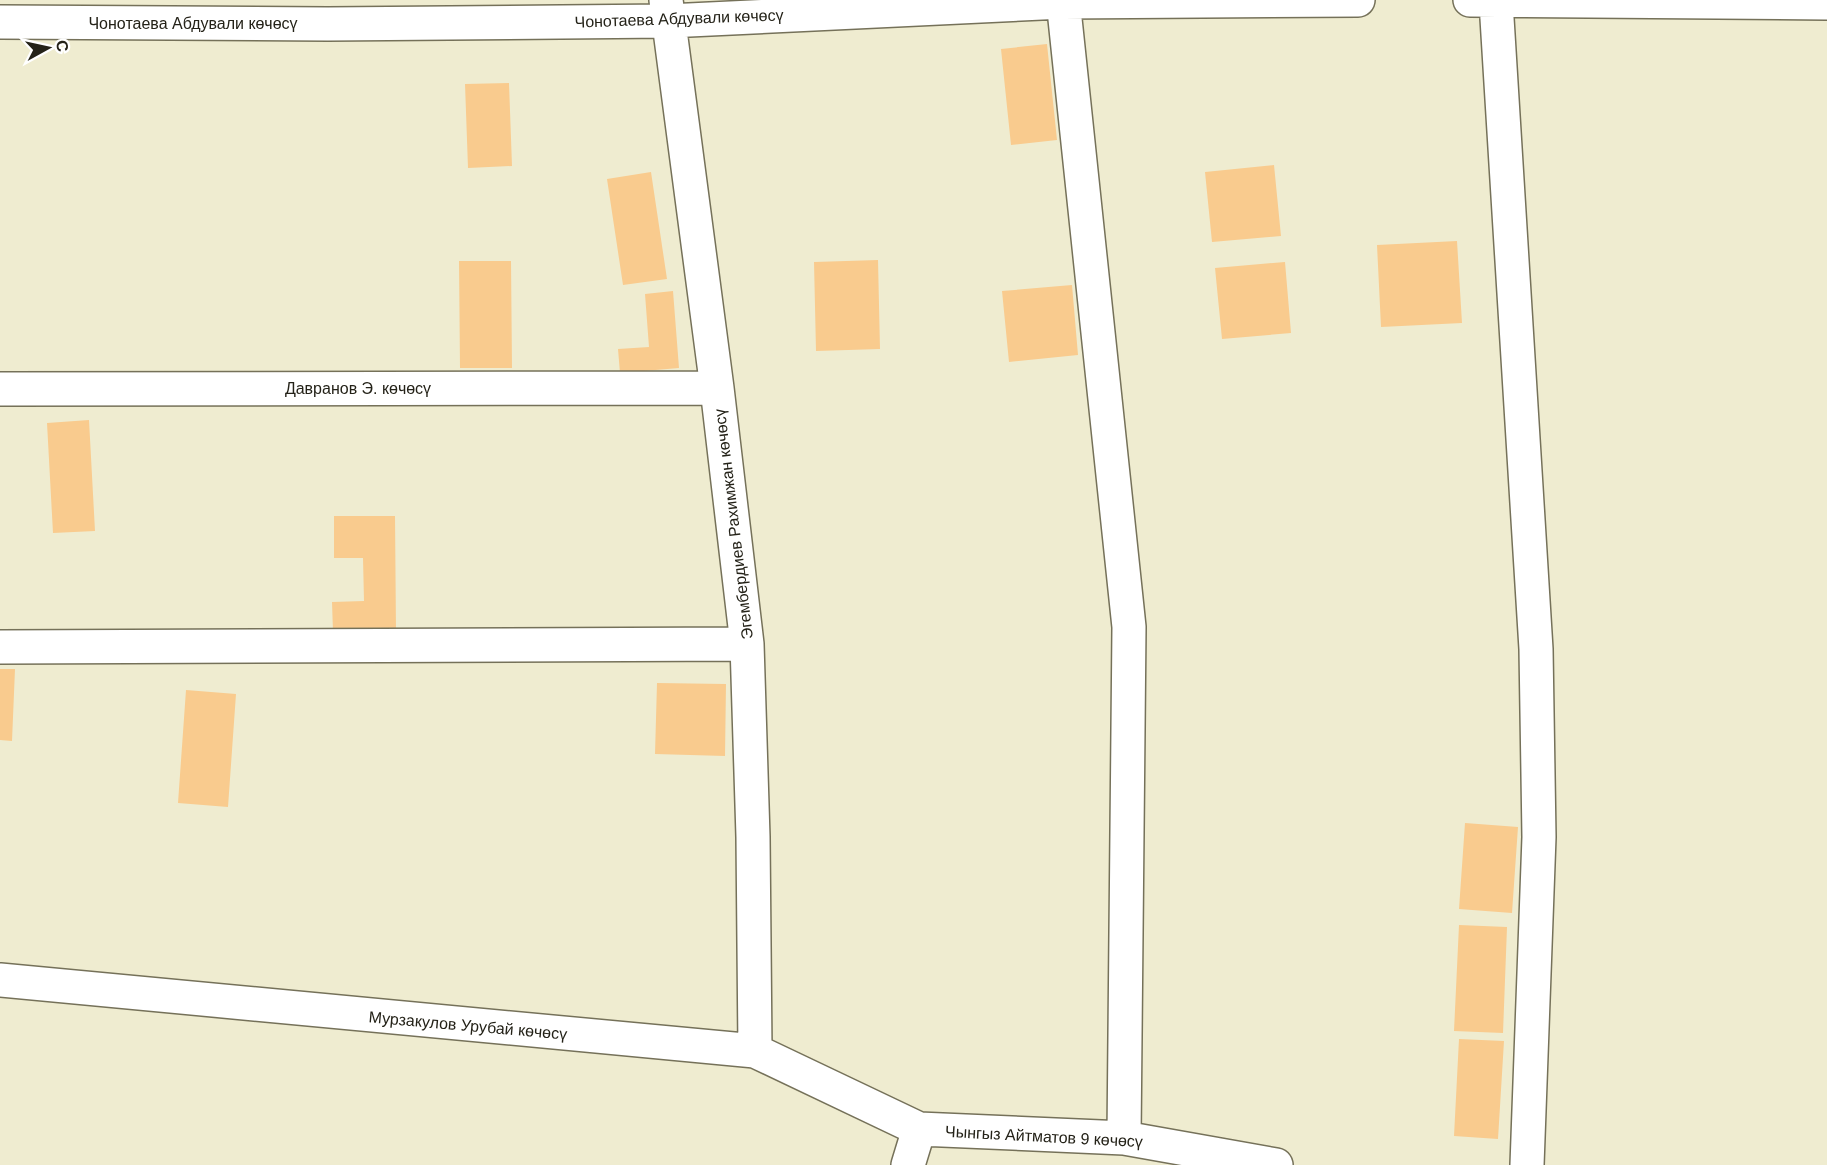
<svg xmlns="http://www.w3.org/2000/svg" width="1827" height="1165" font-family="Arial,sans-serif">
<rect width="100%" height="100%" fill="#efecd0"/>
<path fill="#f9cb8e" d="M 1047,44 L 1057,140 L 1011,145 L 1001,49 Z
M 509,83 L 512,166 L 468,168 L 465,84 Z
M 1274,165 L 1281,236 L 1212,242 L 1205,172 Z
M 651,172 L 667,279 L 623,285 L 607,179 Z
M 1457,241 L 1462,323 L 1381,327 L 1377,245 Z
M 878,260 L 880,349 L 816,351 L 814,262 Z
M 459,261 L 511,261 L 512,368 L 460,368 Z
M 1285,262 L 1291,333 L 1222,339 L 1215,268 Z
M 1072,285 L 1078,355 L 1009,362 L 1002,291 Z
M 673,291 L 679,368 L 620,373 L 618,349 L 649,347 L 645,294 Z
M 89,420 L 95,531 L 53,533 L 47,423 Z
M 334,516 L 395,516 L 396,632 L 333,632 L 332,602 L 364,601 L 363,558 L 334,558 Z
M 0,669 L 15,669 L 12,741 L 0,740 Z
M 657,683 L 726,684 L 725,756 L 655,754 Z
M 186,690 L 236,694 L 228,807 L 178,803 Z
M 1465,823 L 1518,827 L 1512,913 L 1459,909 Z
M 1459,925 L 1507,927 L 1503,1033 L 1454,1031 Z
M 1459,1039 L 1504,1041 L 1498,1139 L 1454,1136 Z"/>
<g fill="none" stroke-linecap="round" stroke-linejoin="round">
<g stroke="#757159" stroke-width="36">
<path id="street" d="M 666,0 L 717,388 L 747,644 L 753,837 L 755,1051
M 1063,0 L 1129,627 L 1124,1138
M 1470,0 L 1827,3
M 1496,2 L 1536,649 L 1539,837 L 1527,1165
M 0,22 L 328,24 L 668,21 L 1063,2 L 1358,0
M 0,389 L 717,388
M 0,647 L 747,644
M 0,980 L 755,1051 L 919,1129 L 1124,1138 L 1276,1165
M 908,1165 L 919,1129"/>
</g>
<use href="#street" stroke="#fff" stroke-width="33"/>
</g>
<g text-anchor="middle" stroke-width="4.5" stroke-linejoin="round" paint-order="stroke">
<g font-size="16" fill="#242218" stroke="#fff">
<text transform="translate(679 18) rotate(-2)" y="6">Чонотаева Абдували көчөсү</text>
<text x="193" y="29">Чонотаева Абдували көчөсү</text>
<text x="358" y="394">Давранов Э. көчөсү</text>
<text transform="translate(733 524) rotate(-97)" y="6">Эгембердиев Рахимжан көчөсү</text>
<text transform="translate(468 1025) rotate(5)" y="6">Мурзакулов Урубай көчөсү</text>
<text transform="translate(1044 1136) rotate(3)" y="6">Чынгыз Айтматов 9 көчөсү</text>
</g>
</g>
<g transform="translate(48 48) rotate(82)" stroke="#ffffff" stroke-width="4.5" paint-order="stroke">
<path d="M0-4.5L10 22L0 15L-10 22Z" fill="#242218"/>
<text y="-9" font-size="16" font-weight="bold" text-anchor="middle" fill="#242218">С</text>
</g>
</svg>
